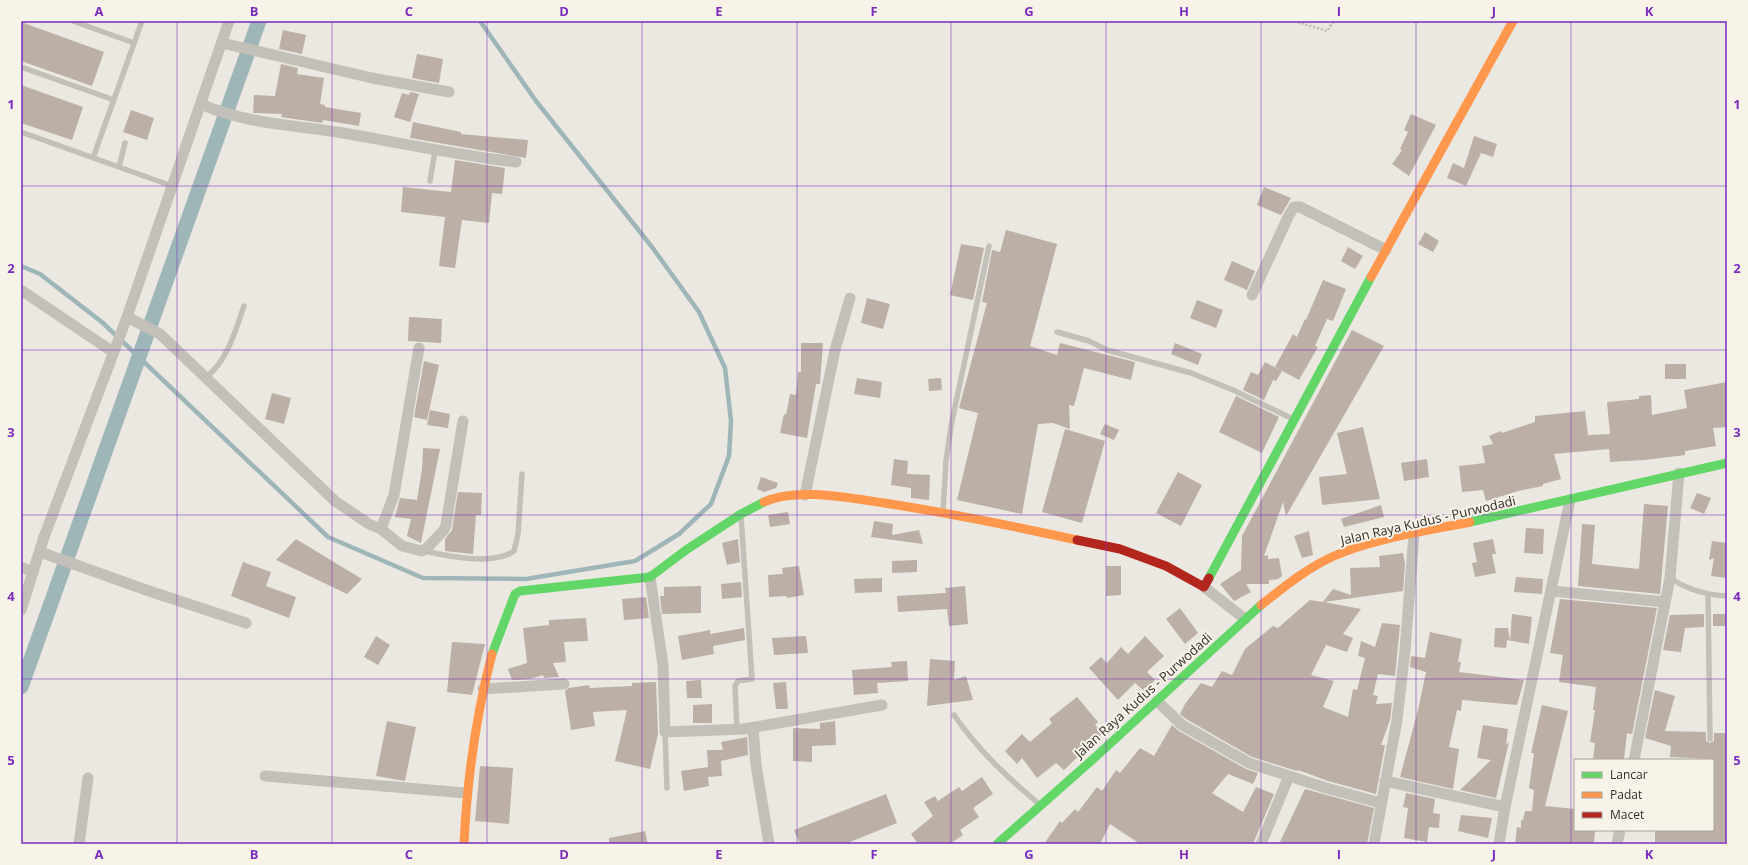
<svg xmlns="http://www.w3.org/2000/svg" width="1748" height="865" font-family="'Open Sans',sans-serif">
<rect width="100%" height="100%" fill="#ebe8e1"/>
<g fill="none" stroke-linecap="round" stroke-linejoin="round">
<path stroke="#9fb6b9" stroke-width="4.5" d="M 21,266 L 40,274 L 103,323 L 328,537 L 423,578 L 526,579 L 635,561 L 679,534 L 711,504 L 729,456 L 731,421 L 725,368 L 699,312 L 652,247 L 536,101 L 480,21"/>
<path stroke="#9fb6b9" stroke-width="15" d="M 21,687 L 259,21"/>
</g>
<path fill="#bcafa5" d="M 21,22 L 104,52 L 92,86 L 21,61 Z
M 283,30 L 306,35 L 302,54 L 279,49 Z
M 417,54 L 443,59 L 439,83 L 412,78 Z
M 281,64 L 298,68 L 297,74 L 324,78 L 320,104 L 325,105 L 325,107 L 361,113 L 359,126 L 323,120 L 322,123 L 281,117 L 282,114 L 253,113 L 254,95 L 275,96 Z
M 21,85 L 83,107 L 72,140 L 21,123 Z
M 410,92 L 419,94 L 410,122 L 394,117 L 402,93 L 409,95 Z
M 131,110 L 154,118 L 147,140 L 123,132 Z
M 1411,114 L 1436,125 L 1409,176 L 1392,164 L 1402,150 L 1400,149 L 1408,132 L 1404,130 Z
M 413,122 L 461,132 L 461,134 L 528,140 L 526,158 L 410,138 Z
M 1474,136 L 1497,144 L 1493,157 L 1481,153 L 1466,186 L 1447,178 L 1453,163 L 1464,168 Z
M 455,160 L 505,168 L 502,194 L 492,193 L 489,223 L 462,220 L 455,268 L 439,266 L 445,217 L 401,212 L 403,187 L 451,192 Z
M 1264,187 L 1291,198 L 1281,215 L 1257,205 Z
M 1006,230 L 1057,244 L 1030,346 L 1057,355 L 1060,343 L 1135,362 L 1131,380 L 1084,368 L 1074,406 L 1069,405 L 1070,429 L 1053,423 L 1038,424 L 1022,514 L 957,500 L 978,413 L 959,408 L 987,303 L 982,302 L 992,250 L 1000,252 Z
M 1425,232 L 1439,241 L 1433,252 L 1418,244 Z
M 961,244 L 984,248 L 973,300 L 950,295 Z
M 1348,247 L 1363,256 L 1355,269 L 1341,261 Z
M 1232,261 L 1255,271 L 1247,290 L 1224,280 Z
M 1323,280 L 1346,289 L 1333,321 L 1327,319 L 1315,346 L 1318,347 L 1299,380 L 1275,367 L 1293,334 L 1297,337 L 1305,319 L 1306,320 Z
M 867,298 L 890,304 L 883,329 L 861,323 Z
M 1197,300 L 1223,310 L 1216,328 L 1190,318 Z
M 409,317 L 442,319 L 441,343 L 408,341 Z
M 1352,330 L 1384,346 L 1286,516 L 1283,502 L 1264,556 L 1268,555 L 1268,559 L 1279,558 L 1282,576 L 1278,579 L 1269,580 L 1269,584 L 1246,584 L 1251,592 L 1234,601 L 1220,584 L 1241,570 L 1242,536 Z
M 801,343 L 823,343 L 820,384 L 816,384 L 807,438 L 780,433 L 784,414 L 786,415 L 790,394 L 796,395 L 798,372 L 801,372 Z
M 1175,343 L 1202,354 L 1198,365 L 1171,354 Z
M 424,361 L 439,365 L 427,420 L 414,417 Z
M 1265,362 L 1282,371 L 1276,381 L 1273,380 L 1264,400 L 1243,390 L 1251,372 L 1258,375 Z
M 1665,364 L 1686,364 L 1686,379 L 1665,379 Z
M 857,378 L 882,382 L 880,398 L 854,394 Z
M 941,378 L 942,390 L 929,391 L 928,379 Z
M 1727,382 L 1727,427 L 1713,428 L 1716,446 L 1685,451 L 1685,455 L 1645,460 L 1610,462 L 1609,449 L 1554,454 L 1561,479 L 1543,484 L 1543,486 L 1518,491 L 1486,501 L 1483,490 L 1462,492 L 1459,466 L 1485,463 L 1482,446 L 1493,444 L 1489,436 L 1501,431 L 1502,433 L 1535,422 L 1535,416 L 1585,411 L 1588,435 L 1610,434 L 1607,402 L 1639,399 L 1639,396 L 1651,395 L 1652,415 L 1687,408 L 1684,390 Z
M 272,393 L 291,398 L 284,424 L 265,419 Z
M 1236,396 L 1279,417 L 1262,453 L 1219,432 Z
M 430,410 L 450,414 L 448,428 L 427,425 Z
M 1105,424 L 1119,430 L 1114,440 L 1100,434 Z
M 1363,427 L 1380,499 L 1322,505 L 1319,477 L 1347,474 L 1337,433 Z
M 1065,429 L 1105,441 L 1082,523 L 1042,512 Z
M 423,448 L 440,449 L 421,543 L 407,536 L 411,519 L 395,517 L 400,498 L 417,500 L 422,469 Z
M 894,459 L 908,461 L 907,474 L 930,475 L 929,500 L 911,498 L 911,488 L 891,485 Z
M 1427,459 L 1429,477 L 1404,481 L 1401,463 Z
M 1178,472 L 1202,485 L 1181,526 L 1156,513 Z
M 761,477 L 778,483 L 776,488 L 764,492 L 757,489 Z
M 458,492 L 482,493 L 481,515 L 476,515 L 473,554 L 445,551 L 445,539 L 452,530 Z
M 1697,493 L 1711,498 L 1704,514 L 1690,508 Z
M 1644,504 L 1668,506 L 1660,594 L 1578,586 L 1582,524 L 1595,525 L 1592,564 L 1639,569 Z
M 1381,505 L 1384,517 L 1344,527 L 1341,519 Z
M 788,512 L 790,524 L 770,527 L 768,515 Z
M 874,521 L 893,524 L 892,535 L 919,530 L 923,544 L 871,537 Z
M 1526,528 L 1544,529 L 1543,554 L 1524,553 Z
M 1309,531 L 1313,555 L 1302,558 L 1294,536 Z
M 296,539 L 362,579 L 347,594 L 276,560 Z
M 738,539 L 740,562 L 727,565 L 722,543 Z
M 1493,539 L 1496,554 L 1492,554 L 1496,573 L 1475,577 L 1472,563 L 1477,562 L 1473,543 Z
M 1712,541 L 1727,543 L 1727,578 L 1711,576 L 1714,558 L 1709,560 Z
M 1403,553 L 1405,564 L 1403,591 L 1324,602 L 1361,609 L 1343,634 L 1353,638 L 1347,652 L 1326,645 L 1311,675 L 1334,681 L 1323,707 L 1348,717 L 1353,689 L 1357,690 L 1365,658 L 1358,656 L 1361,641 L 1375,647 L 1382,623 L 1400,625 L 1395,676 L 1378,674 L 1373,695 L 1378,696 L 1376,704 L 1392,703 L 1390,720 L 1381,745 L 1385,745 L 1376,794 L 1328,781 L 1298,770 L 1297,771 L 1252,757 L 1186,719 L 1180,714 L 1185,704 L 1201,683 L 1212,687 L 1222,671 L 1232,675 L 1245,649 L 1273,626 L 1278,628 L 1310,600 L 1323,602 L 1333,589 L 1351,595 L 1350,568 L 1380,567 L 1379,556 Z
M 917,560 L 917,572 L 892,573 L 892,561 Z
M 243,562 L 271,572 L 266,586 L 296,597 L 289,618 L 231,596 Z
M 799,566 L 804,595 L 787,598 L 786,596 L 769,597 L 768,575 L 783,574 L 782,568 Z
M 1106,566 L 1121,566 L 1121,595 L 1106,596 Z
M 1516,577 L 1543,579 L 1542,594 L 1514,592 Z
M 882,578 L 882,592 L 855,593 L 854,579 Z
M 741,582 L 742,597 L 722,599 L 721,584 Z
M 701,586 L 701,613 L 662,614 L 660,596 L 664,596 L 664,587 Z
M 965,586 L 968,624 L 949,626 L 947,609 L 898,612 L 897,596 L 946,593 L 945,588 Z
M 646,597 L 649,618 L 624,620 L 622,599 Z
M 1560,599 L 1657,608 L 1632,734 L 1627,733 L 1624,760 L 1593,760 L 1595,743 L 1590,742 L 1595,710 L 1593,710 L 1596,687 L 1559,682 L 1563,655 L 1550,653 Z
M 1180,608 L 1198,633 L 1185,644 L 1166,619 Z
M 1512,614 L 1532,617 L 1529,644 L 1507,640 L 1506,648 L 1494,647 L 1495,628 L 1508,628 L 1510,641 Z
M 1704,614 L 1704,627 L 1685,628 L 1681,652 L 1663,650 L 1670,615 Z
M 1713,614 L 1727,614 L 1727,626 L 1713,626 Z
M 586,618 L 588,641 L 564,642 L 566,662 L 553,663 L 559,677 L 544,678 L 543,675 L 530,679 L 512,680 L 508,669 L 527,663 L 523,628 L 549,625 L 549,620 Z
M 744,628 L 745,640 L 713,646 L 714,654 L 682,660 L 678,636 L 710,630 L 710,634 Z
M 1430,632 L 1462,639 L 1458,662 L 1461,662 L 1459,672 L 1524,680 L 1517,705 L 1462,700 L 1461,711 L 1457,710 L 1449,747 L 1459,749 L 1453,789 L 1400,777 L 1418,710 L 1426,672 L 1410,667 L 1411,656 L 1425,658 Z
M 376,636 L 390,645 L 378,665 L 364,657 Z
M 806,636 L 808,653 L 774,655 L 772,638 Z
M 1145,636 L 1164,656 L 1147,672 L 1155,680 L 1144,691 L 1135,683 L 1118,700 L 1089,668 L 1101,657 L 1107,663 L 1121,647 L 1128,654 Z
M 452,642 L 485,644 L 472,695 L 447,692 Z
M 930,659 L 955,661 L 954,680 L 966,676 L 973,700 L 927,706 Z
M 907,661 L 908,681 L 877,683 L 878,693 L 854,695 L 852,670 L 892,667 L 891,662 Z
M 701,680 L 702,698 L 687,698 L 686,681 Z
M 656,682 L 658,734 L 650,769 L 615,761 L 627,710 L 593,712 L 595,726 L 571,730 L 565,691 L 569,688 L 589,685 L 590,688 L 632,686 L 632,683 Z
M 786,682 L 788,709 L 776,709 L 773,683 Z
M 1655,690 L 1675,696 L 1665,731 L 1706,732 L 1706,741 L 1710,743 L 1714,741 L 1714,733 L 1727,733 L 1727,842 L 1655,842 L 1655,830 L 1713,830 L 1713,759 L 1670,757 L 1671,746 L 1645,738 Z
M 1077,697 L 1098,722 L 1095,725 L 1103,733 L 1064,770 L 1056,763 L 1037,778 L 1022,758 L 1017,764 L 1005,751 L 1022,734 L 1030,742 L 1052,723 L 1049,719 Z
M 712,704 L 712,723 L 693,723 L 693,705 Z
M 1542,705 L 1568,711 L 1545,806 L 1575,809 L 1575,830 L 1595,830 L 1594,844 L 1551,844 L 1540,842 L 1539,844 L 1515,844 L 1517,827 L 1521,828 L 1521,820 L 1523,820 L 1525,811 L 1532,811 L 1534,790 L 1529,788 L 1534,753 L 1531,753 Z
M 387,721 L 416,727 L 405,781 L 376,776 Z
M 835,721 L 836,745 L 812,746 L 812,762 L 793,761 L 793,728 L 820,729 L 820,723 Z
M 1172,725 L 1179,731 L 1246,769 L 1258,773 L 1253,784 L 1228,774 L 1212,793 L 1243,812 L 1256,787 L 1274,794 L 1253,844 L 1140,844 L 1110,824 L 1100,844 L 1044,844 L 1060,821 L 1062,823 L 1075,809 L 1078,812 L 1097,787 L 1102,791 L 1116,770 L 1120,773 L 1140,748 L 1154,756 Z
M 1483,725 L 1508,729 L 1506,745 L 1509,742 L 1496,798 L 1460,790 L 1491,760 L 1477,758 Z
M 747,737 L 748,755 L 721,761 L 722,776 L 708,777 L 709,786 L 684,791 L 681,771 L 708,767 L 707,750 L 723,750 L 721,742 Z
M 480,766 L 513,768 L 509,824 L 475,821 Z
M 982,777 L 993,794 L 973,808 L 979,817 L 960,830 L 963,835 L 950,844 L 918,844 L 911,834 L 933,816 L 924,802 L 935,796 L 938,801 L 959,787 L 962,791 Z
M 1305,789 L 1374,808 L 1367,844 L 1279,844 Z
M 1406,793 L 1435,799 L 1433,813 L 1440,814 L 1439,828 L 1429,827 L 1427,842 L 1404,838 L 1408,808 L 1403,807 Z
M 886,794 L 897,823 L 845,844 L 800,844 L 794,830 Z
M 1461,815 L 1492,818 L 1488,838 L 1458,831 Z
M 645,831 L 648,844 L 609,844 L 609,838 Z"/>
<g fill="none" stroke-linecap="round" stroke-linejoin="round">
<path stroke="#bcb8b3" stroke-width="2.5" stroke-dasharray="2 2" stroke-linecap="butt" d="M 1294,21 L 1327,31 L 1334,21"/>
<path stroke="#c3c0ba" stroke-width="5.5" d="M 73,21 L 134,43
M 21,67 L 114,100
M 21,132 L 172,186
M 93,158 L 142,21
M 119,167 L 125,143
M 430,181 L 435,151
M 1057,332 L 1089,341 L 1107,350 L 1191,373 L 1233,390 L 1293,419
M 206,377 C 227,362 236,329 244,306
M 943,511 L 946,461 L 951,426 L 989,246
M 424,551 C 447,556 494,566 514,551 L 518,534 L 522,474
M 1670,578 C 1688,590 1705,595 1727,596
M 1708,595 L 1710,739
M 954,715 C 978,750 1007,777 1039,804
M 737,730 L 735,686 L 738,681 L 752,679 L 741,516
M 665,732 L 667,788"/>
<path stroke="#c3c0ba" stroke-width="11" d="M 222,43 L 372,78 L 449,92
M 201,104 C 245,124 296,125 343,133 C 401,143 457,155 516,162
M 21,290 L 113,352
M 1252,295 L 1289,215 L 1294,207 L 1300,207 L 1386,250
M 127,317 L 160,334 L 335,501 L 369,524 L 381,529 L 402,546 L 422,551 L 427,548 L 444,530 L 446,525 L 463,421
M 805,495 L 835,350 L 850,298
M 381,529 L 394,495 L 419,348
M 40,552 L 149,591 L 246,623
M 21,567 L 33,572
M 650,577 L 663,665 L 665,732 L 744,729 L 882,705
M 1204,587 L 1245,619
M 1552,591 L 1665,602
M 21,610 L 44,537 L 127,317 L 229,21
M 483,689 L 564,684
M 1157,701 L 1182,725 L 1249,763 L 1326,788 L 1381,803
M 753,728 L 756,765 L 769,844
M 1634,760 L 1670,578 L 1679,473
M 265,776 L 466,793
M 1385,781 L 1505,807
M 79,844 L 88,778
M 1261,844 L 1289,776
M 1374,844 L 1397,720 L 1405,650 L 1414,534
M 1499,844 L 1505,807 L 1570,500
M 1617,844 L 1620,830"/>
<path stroke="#63d668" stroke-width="9" d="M 1470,522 L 1727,463
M 1209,578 L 1371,277
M 492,654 L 515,594 L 520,591 L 650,577 L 686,550 L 741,514 L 764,502
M 997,844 L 1091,761 L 1261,605"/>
<path stroke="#ff974d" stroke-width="9" d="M 1371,277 L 1513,21
M 764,502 C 796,487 849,498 884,503 C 949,513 1013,526 1077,540
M 1261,605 C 1284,587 1307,568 1334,556 C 1374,538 1427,531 1470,522
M 464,844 C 467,780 476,716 492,654"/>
<path stroke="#b3261e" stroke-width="9" d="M 1077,540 L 1120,549 L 1166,566 L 1204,587 L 1209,578"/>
</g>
<path fill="none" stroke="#7b2cbf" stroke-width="1" stroke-opacity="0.55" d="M 177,21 L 177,844M 332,21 L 332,844M 487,21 L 487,844M 642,21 L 642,844M 797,21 L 797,844M 951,21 L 951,844M 1106,21 L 1106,844M 1261,21 L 1261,844M 1416,21 L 1416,844M 1571,21 L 1571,844M 21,186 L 1727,186M 21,350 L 1727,350M 21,515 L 1727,515M 21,679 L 1727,679"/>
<g text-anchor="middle" stroke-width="4" stroke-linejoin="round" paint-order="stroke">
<g font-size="13" fill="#342e29" stroke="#f7f3e9">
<text transform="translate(1428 520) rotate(-13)" y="5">Jalan Raya Kudus - Purwodadi</text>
<text transform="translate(1143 695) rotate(-42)" y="5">Jalan Raya Kudus - Purwodadi</text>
</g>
</g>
<rect width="1748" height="865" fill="none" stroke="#f7f3e9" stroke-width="44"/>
<rect x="1574" y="759" width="140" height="72" fill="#f7f3e9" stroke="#a9a49c"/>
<rect x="1582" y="772" width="20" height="6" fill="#63d668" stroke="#a9a49c"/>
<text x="1610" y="779" font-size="12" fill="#342e29">Lancar</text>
<rect x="1582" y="792" width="20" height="6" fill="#ff974d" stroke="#a9a49c"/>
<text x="1610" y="799" font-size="12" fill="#342e29">Padat</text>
<rect x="1582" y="812" width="20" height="6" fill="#b3261e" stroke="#a9a49c"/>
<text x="1610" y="819" font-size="12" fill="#342e29">Macet</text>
<rect x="22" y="22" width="1704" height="821" fill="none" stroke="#7b2cbf" stroke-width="1.5"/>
<g font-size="13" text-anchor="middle" font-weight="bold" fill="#7b2cbf">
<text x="99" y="16">A</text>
<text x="254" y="16">B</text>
<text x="409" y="16">C</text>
<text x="564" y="16">D</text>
<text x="719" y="16">E</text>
<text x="874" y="16">F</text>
<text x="1029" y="16">G</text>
<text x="1184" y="16">H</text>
<text x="1339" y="16">I</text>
<text x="1494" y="16">J</text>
<text x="1649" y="16">K</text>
<text x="11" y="109">1</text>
<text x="1737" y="109">1</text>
<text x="11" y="273">2</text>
<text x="1737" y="273">2</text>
<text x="11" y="437">3</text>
<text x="1737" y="437">3</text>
<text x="11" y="601">4</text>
<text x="1737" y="601">4</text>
<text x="11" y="765">5</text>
<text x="1737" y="765">5</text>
<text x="99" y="859">A</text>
<text x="254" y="859">B</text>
<text x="409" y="859">C</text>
<text x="564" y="859">D</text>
<text x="719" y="859">E</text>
<text x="874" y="859">F</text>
<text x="1029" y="859">G</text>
<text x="1184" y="859">H</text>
<text x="1339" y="859">I</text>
<text x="1494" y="859">J</text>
<text x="1649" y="859">K</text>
</g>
</svg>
